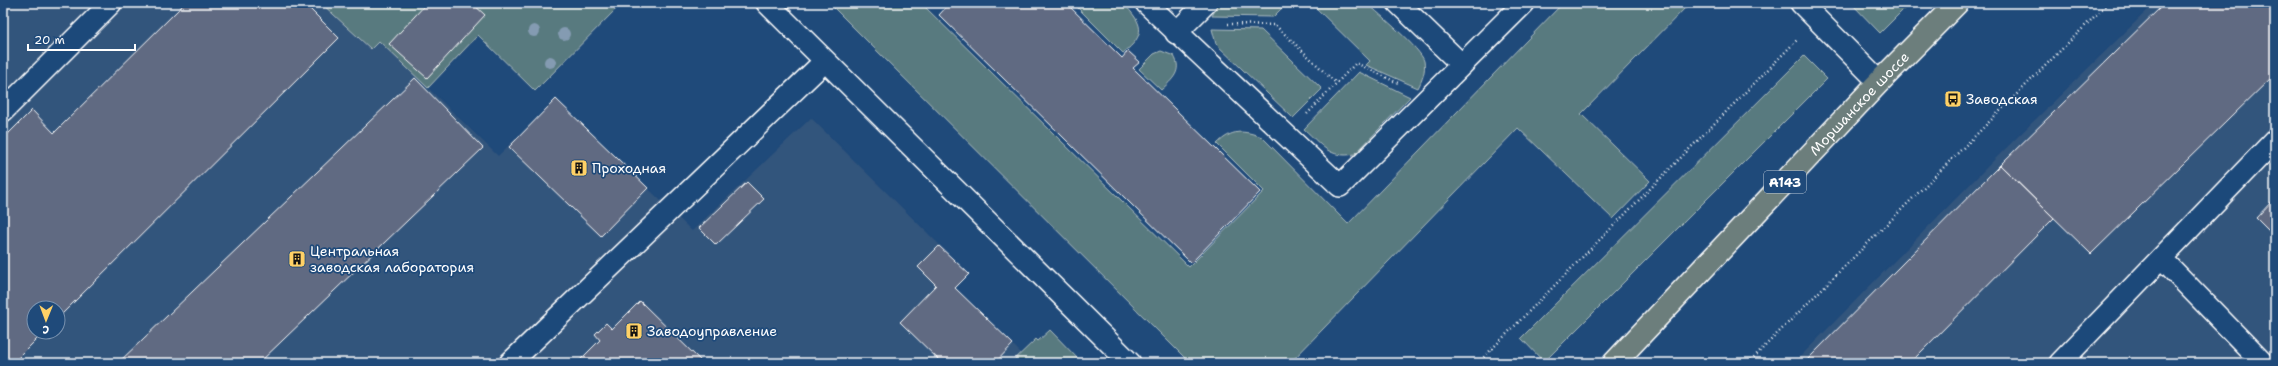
<svg xmlns="http://www.w3.org/2000/svg" width="2278" height="366" font-family="'Shantell Sans',sans-serif">
<rect width="100%" height="100%" fill="#1f4a7a"/>
<filter id="ink" filterUnits="userSpaceOnUse"><feTurbulence type="fractalNoise" baseFrequency=".025" numOctaves="2"/><feDisplacementMap in="SourceGraphic" scale="8" xChannelSelector="R" yChannelSelector="G"/><feConvolveMatrix kernelMatrix="1 2 1 2 8 2 1 2 1" color-interpolation-filters="sRGB"/></filter>
<g filter="url(#ink)">
<path fill="#33547c" fill-rule="evenodd" d="M 3,3 L 511,3 L 428,88 L 498,156 L 556,99 L 692,231 L 811,118 L 969,274 L 956,288 L 1021,353 L 1036,339 L 1059,363 L 3,363 ZM 34,308 L 58,308 L 58,332 L 34,332 Z
M 2155,3 L 2275,3 L 2275,363 L 1794,363 L 1994,160 Z"/>
<path fill="#597a7f" stroke="#acbcbf" d="M 321,3 L 620,3 L 621,4 L 535,91 L 478,35 L 428,88 L 379,41 L 371,49 Z
M 829,3 L 921,3 L 1189,267 L 1264,191 L 1217,144 C 1232,129 1243,130 1262,137 L 1348,224 L 1563,3 L 1690,3 L 1581,114 L 1650,181 L 1613,219 L 1518,128 L 1290,363 L 1190,363 Z
M 1073,3 L 1123,3 C 1143,24 1147,34 1123,53 Z
M 1219,3 L 1287,3 L 1273,17 L 1212,16 Z
M 1311,3 L 1367,3 C 1379,14 1421,49 1424,61 C 1426,71 1422,80 1418,88 L 1366,65 L 1370,61 Z
M 1851,3 L 1910,3 L 1880,33 Z
M 1212,29 L 1261,30 L 1322,89 L 1293,118 L 1216,44 Z
M 1161,51 L 1174,56 C 1183,71 1172,80 1161,90 L 1139,69 L 1154,54 Z
M 1804,56 L 1827,79 L 1544,362 L 1521,338 Z
M 1359,72 L 1410,97 L 1355,154 C 1329,159 1322,145 1304,129 Z
M 1050,330 L 1082,363 L 1011,363 L 1036,339 L 1038,341 Z"/>
<path fill="#616a82" stroke="#fff" d="M 185,3 L 304,3 L 339,38 L 58,318 L 58,308 L 34,308 L 34,332 L 44,332 L 13,363 L 3,363 L 3,184 L 8,179 L 3,174 L 3,139 L 32,110 L 54,133 Z
M 427,3 L 472,3 L 485,15 L 427,78 L 389,44 Z
M 950,3 L 1066,3 L 1122,58 L 1128,51 L 1140,62 L 1133,68 L 1260,192 L 1191,263 L 939,15 Z
M 2165,3 L 2275,3 L 2275,74 L 2091,254 L 2000,165 Z
M 415,78 L 483,148 L 259,363 L 118,363 Z
M 556,99 L 648,188 L 601,236 L 509,147 Z
M 2000,165 L 2054,218 L 1910,363 L 1804,363 Z
M 747,182 L 764,199 L 716,245 L 699,228 Z
M 2275,198 L 2275,237 L 2256,218 Z
M 939,246 L 969,274 L 955,288 L 1013,344 L 995,363 L 942,363 L 900,322 L 936,285 L 918,267 Z
M 640,301 L 703,363 L 577,363 L 600,340 L 595,334 L 606,323 L 612,329 Z"/>
<g fill="none" stroke-linecap="round" stroke-linejoin="round">
<g stroke="#fff" stroke-width="24">
<path id="service" d="M 767,3 L 1130,363
M 1146,3 L 1340,186 L 1524,3
M 1398,3 L 1462,65
M 1801,3 L 1879,82
M 1176,33 L 1206,3
M 3,111 L 111,3
M 2162,259 L 2263,363
M 510,363 L 825,61
M 2060,363 L 2275,140"/>
</g>
<g stroke="#fff" stroke-width="25">
<g id="primary">
<path id="s1" d="M 1614,363 L 1879,82 L 1957,3"/>
</g>
</g>
<path stroke="#fff" stroke-width="2.5" stroke-dasharray="1 3" stroke-linecap="butt" d="M 1228,24 L 1275,25 L 1336,83
M 1307,114 L 1356,63 L 1400,84
M 1478,363 L 1797,40
M 1748,363 L 2108,3"/>
<use href="#service" stroke="#1f4a7a" stroke-width="21"/>
<use href="#primary" stroke="#6c7e7c" stroke-width="22"/>
</g>
<g fill="#849bb2">
<circle cx="534" cy="31" r="6"/>
<circle cx="564" cy="34" r="6"/>
<circle cx="550" cy="62" r="6"/>
</g>
</g>
<defs>
<g id="bus-square" transform="scale(0.9)"><rect x="-9" y="-9" width="18" height="18" rx="4" fill="#ffd166" stroke="#1f4a7a"/><path d="M-5-6H5V4H4V6H2V4H-2V6H-4V4H-5ZM-3.5-4V0h7V-4ZM-3.5 1.2v1.5H-2V1.2ZM2 1.2v1.5H3.5V1.2Z" fill="#111"/></g>
<g id="building-square" transform="scale(0.9)"><rect x="-9" y="-9" width="18" height="18" rx="4" fill="#ffd166" stroke="#1f4a7a"/><path d="M-4-6H4V6H1V3H-1V6H-4ZM-2.5-4.3h1.7v1.8h-1.7ZM.8-4.3h1.7v1.8H.8ZM-2.5-1h1.7V.8h-1.7ZM.8-1h1.7V.8H.8Z" fill="#111"/></g>
</defs>
<g fill-rule="evenodd">
<use href="#bus-square" x="1953" y="99"/>
<use href="#building-square" x="579" y="168"/>
<use href="#building-square" x="297" y="259"/>
<use href="#building-square" x="634" y="331"/>
</g>
<g text-anchor="middle" stroke-width="3.5" stroke-linejoin="round" paint-order="stroke">
<rect fill="#1f4a7a" stroke="#bcc9d7" stroke-width="1" x="1764" y="171" width="42" height="22" rx="3"/>
<g font-size="13" font-weight="bold" fill="#fff">
<text x="1785" y="187">А143</text>
</g>
<g font-size="14" fill="#fff" stroke="#1f4a7a" text-anchor="start">
<text x="1966" y="104">Заводская</text>
<text x="592" y="173">Проходная</text>
<text x="310" y="256">Центральная<tspan x="310" dy="16">заводская лаборатория</tspan></text>
<text x="647" y="336">Заводоуправление</text>
</g>
<g font-size="14" fill="#fff" stroke="#1f4a7a">
<text dy="5" stroke="none"><textPath href="#s1" startOffset="357">Моршанское шоссе</textPath></text>
</g>
</g>
<rect width="2278" height="366" fill="none" stroke="#1f4a7a" stroke-width="16"/>
<rect x="8" y="8" width="2262" height="350" fill="none" stroke="#fff" stroke-width="1.5" filter="url(#ink)"/>
<g transform="translate(46 320) rotate(181)"><circle r="19" fill="#1f4a7a" stroke="#7992af"/>
<path d="M0-3L7 15L0 10L-7 15Z" fill="#ffd166"/>
<text y="-6" font-size="11" font-weight="bold" text-anchor="middle" fill="#ffffff">С</text>
</g>
<path d="M28 44v6h107v-6" fill="none" stroke="#ffffff" stroke-width="2"/>
<text x="34" y="44" font-size="12" fill="#ffffff" stroke="#1f4a7a" stroke-width="3" paint-order="stroke">20 m</text>
</svg>
